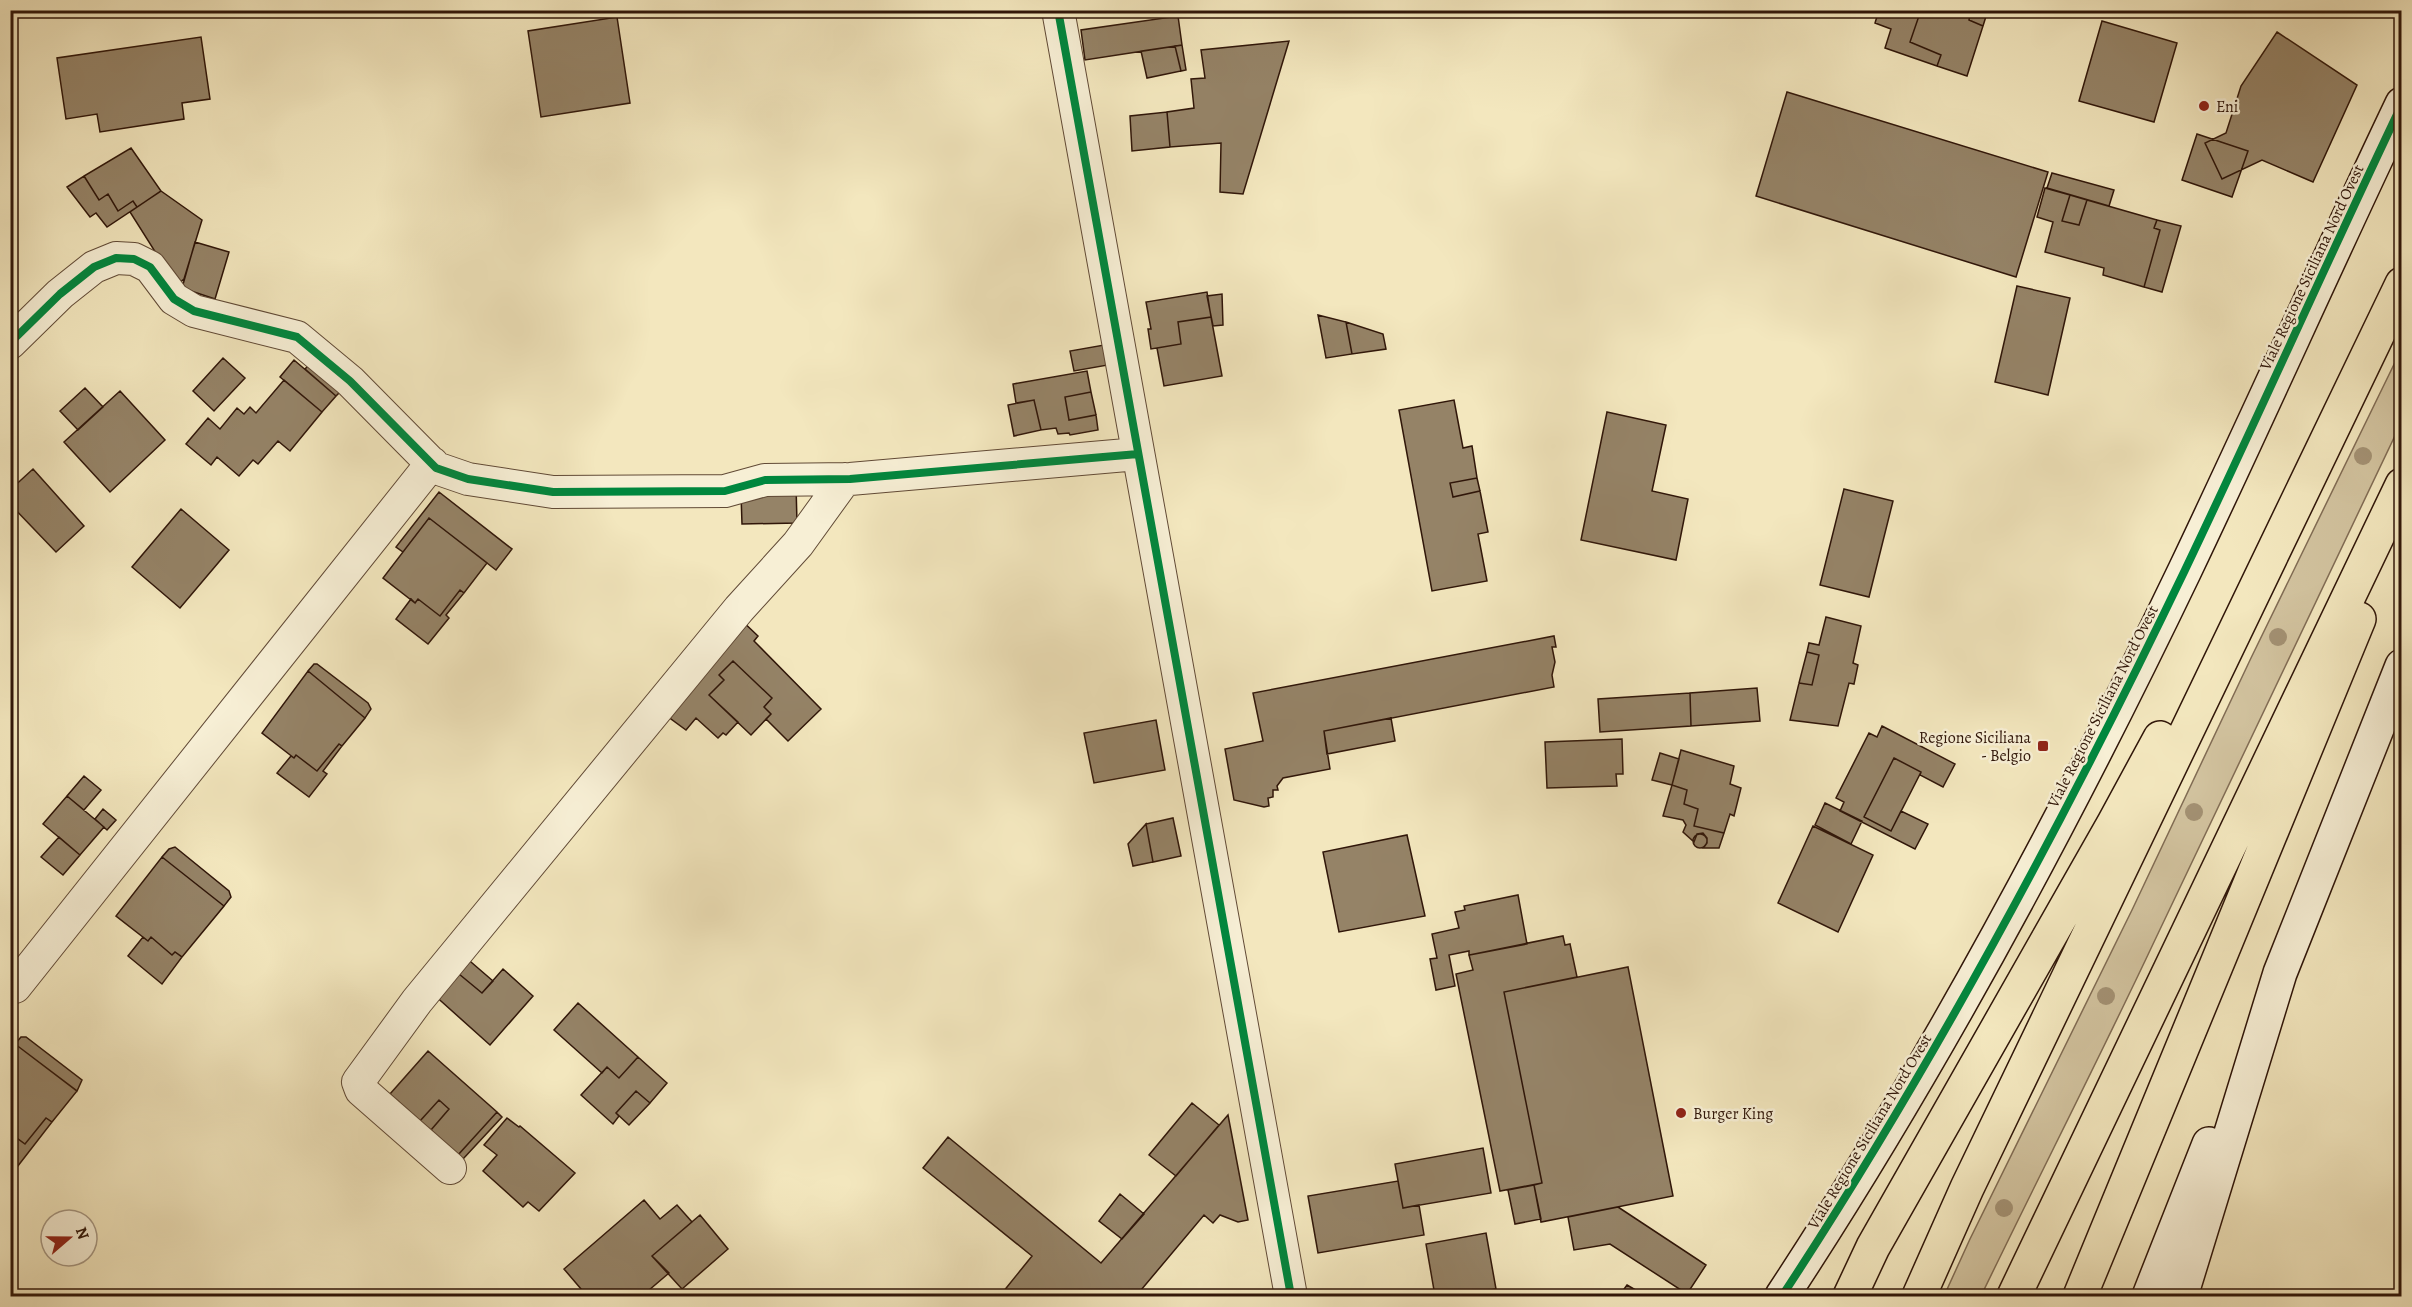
<svg xmlns="http://www.w3.org/2000/svg" width="2412" height="1307" font-family="Alegreya,serif">
<rect width="100%" height="100%" fill="#f3e7be"/>
<filter id="stains"><feTurbulence type="fractalNoise" baseFrequency=".00333" numOctaves="4"/><feColorMatrix values="0 0 0 0 .2 0 0 0 0 .09 0 0 0 0 .02 0 0 0 .5 -.17"/></filter>
<radialGradient id="worn" r=".72"><stop offset=".6" stop-color="#630" stop-opacity="0"/><stop offset="1" stop-color="#630" stop-opacity=".3"/></radialGradient>
<path fill="#d2c39f" stroke="#816c54" stroke-width="1.5" d="M 2401,350 L 2401,423 C 2319,595 2236,768 2154,942 C 2098,1061 2038,1178 1981,1296 L 1944,1296 L 1970,1239 L 2132,910 L 2251,658 Z"/>
<path fill="#958367" stroke="#301609" stroke-width="1.5" d="M 1879,10 L 1921,10 L 1910,42 L 1941,55 L 1937,66 L 1885,48 L 1891,29 L 1875,23 Z
M 1921,10 L 1971,10 L 1969,20 L 1983,26 L 1967,76 L 1937,66 L 1941,55 L 1910,42 Z
M 1988,10 L 1983,26 L 1969,20 L 1971,10 Z
M 1178,16 L 1182,45 L 1085,60 L 1081,30 Z
M 617,17 L 630,103 L 541,117 L 528,31 Z
M 2102,21 L 2177,43 L 2154,122 L 2079,101 Z
M 2277,32 L 2357,85 L 2313,182 L 2262,160 L 2222,179 L 2205,143 L 2226,133 L 2241,86 Z
M 201,37 L 210,99 L 182,103 L 184,119 L 100,132 L 97,114 L 66,119 L 57,58 Z
M 1289,41 L 1243,194 L 1220,192 L 1221,143 L 1170,147 L 1167,112 L 1194,108 L 1191,79 L 1205,78 L 1201,50 Z
M 1182,45 L 1186,70 L 1181,71 L 1175,46 Z
M 1175,46 L 1181,71 L 1147,78 L 1141,51 Z
M 1787,92 L 2048,172 L 2016,277 L 1756,196 Z
M 1167,112 L 1170,147 L 1132,151 L 1130,116 Z
M 2197,134 L 2248,151 L 2232,197 L 2182,180 Z
M 131,148 L 161,191 L 137,207 L 133,201 L 118,211 L 108,194 L 99,200 L 84,176 Z
M 2052,173 L 2114,190 L 2109,206 L 2047,188 Z
M 84,176 L 99,200 L 108,194 L 118,211 L 133,201 L 137,207 L 107,227 L 96,213 L 90,217 L 67,187 Z
M 2045,188 L 2070,195 L 2062,221 L 2079,225 L 2087,200 L 2157,220 L 2154,228 L 2160,230 L 2144,287 L 2103,275 L 2104,268 L 2045,252 L 2053,222 L 2037,217 Z
M 161,191 L 202,220 L 184,279 L 179,283 L 173,280 L 130,212 Z
M 2070,195 L 2087,200 L 2079,225 L 2062,221 Z
M 2157,220 L 2181,226 L 2162,292 L 2144,287 L 2160,230 L 2154,228 Z
M 195,242 L 229,252 L 215,299 L 182,288 Z
M 2017,286 L 2070,298 L 2048,395 L 1995,382 Z
M 1207,292 L 1211,317 L 1178,322 L 1181,344 L 1151,349 L 1148,329 L 1151,329 L 1146,302 Z
M 1222,294 L 1223,325 L 1213,326 L 1207,296 Z
M 1318,315 L 1346,322 L 1352,354 L 1326,358 Z
M 1211,317 L 1222,376 L 1164,386 L 1157,348 L 1181,344 L 1178,322 Z
M 1346,322 L 1383,334 L 1386,349 L 1352,354 Z
M 1104,345 L 1108,365 L 1074,371 L 1070,351 Z
M 223,358 L 245,378 L 214,411 L 193,391 Z
M 294,360 L 336,396 L 322,412 L 280,377 Z
M 309,365 L 340,392 L 336,396 L 305,369 Z
M 1087,371 L 1091,392 L 1065,397 L 1069,420 L 1096,415 L 1098,430 L 1070,435 L 1069,433 L 1058,434 L 1056,428 L 1041,430 L 1034,400 L 1016,403 L 1013,384 Z
M 284,380 L 322,412 L 290,451 L 278,441 L 258,464 L 253,460 L 239,476 L 217,457 L 211,465 L 186,444 L 208,418 L 220,429 L 237,408 L 244,414 L 250,407 L 256,413 Z
M 85,388 L 103,407 L 78,430 L 60,411 Z
M 120,391 L 165,440 L 110,492 L 64,442 Z
M 1091,392 L 1096,415 L 1069,420 L 1065,397 Z
M 1034,400 L 1041,430 L 1014,436 L 1008,405 Z
M 1454,400 L 1463,448 L 1472,446 L 1477,478 L 1450,483 L 1453,497 L 1480,491 L 1488,532 L 1478,534 L 1487,581 L 1432,591 L 1399,410 Z
M 1607,412 L 1666,425 L 1652,491 L 1688,499 L 1676,560 L 1581,540 Z
M 33,469 L 84,526 L 56,552 L 10,504 L 10,490 Z
M 1477,478 L 1480,491 L 1453,497 L 1450,483 Z
M 796,485 L 797,523 L 742,524 L 741,494 Z
M 1844,489 L 1893,501 L 1869,597 L 1820,585 Z
M 439,492 L 512,549 L 496,570 L 429,518 L 403,552 L 396,547 Z
M 181,509 L 229,550 L 180,608 L 132,567 Z
M 429,518 L 487,563 L 464,593 L 460,590 L 440,616 L 418,599 L 415,603 L 383,578 Z
M 460,590 L 464,593 L 446,615 L 449,618 L 428,644 L 396,619 L 411,599 L 415,603 L 418,599 L 440,616 Z
M 738,617 L 758,636 L 754,641 L 821,709 L 788,741 L 766,719 L 771,714 L 764,707 L 772,698 L 733,661 L 719,675 L 724,680 L 709,695 L 738,722 L 726,735 L 723,733 L 718,738 L 696,718 L 686,730 L 667,716 Z
M 1826,617 L 1861,626 L 1853,663 L 1858,665 L 1854,684 L 1849,683 L 1838,726 L 1790,720 L 1799,683 L 1812,685 L 1819,655 L 1807,652 L 1809,643 L 1819,645 Z
M 1554,636 L 1556,647 L 1552,647 L 1555,662 L 1552,675 L 1554,687 L 1324,731 L 1330,769 L 1283,778 L 1277,786 L 1278,790 L 1273,790 L 1273,797 L 1268,798 L 1269,806 L 1264,807 L 1234,800 L 1225,749 L 1263,741 L 1253,693 Z
M 1807,652 L 1819,655 L 1812,685 L 1799,683 Z
M 733,661 L 772,698 L 764,707 L 771,714 L 751,735 L 709,695 L 724,680 L 719,675 Z
M 314,664 L 317,664 L 368,703 L 371,709 L 365,718 L 308,671 Z
M 308,671 L 365,718 L 342,746 L 339,744 L 317,771 L 296,755 L 294,758 L 262,733 Z
M 1757,688 L 1760,721 L 1691,726 L 1690,693 Z
M 1690,693 L 1691,726 L 1600,732 L 1598,699 Z
M 1391,718 L 1395,741 L 1327,754 L 1324,731 Z
M 1156,720 L 1165,770 L 1094,783 L 1084,733 Z
M 1882,726 L 1955,764 L 1943,787 L 1920,775 L 1921,772 L 1894,758 L 1864,817 L 1891,831 L 1901,811 L 1928,824 L 1915,849 L 1840,811 L 1844,802 L 1836,798 L 1869,733 L 1877,737 Z
M 1622,739 L 1623,774 L 1616,774 L 1617,786 L 1547,788 L 1545,742 Z
M 339,744 L 342,746 L 323,771 L 327,774 L 309,797 L 277,773 L 291,756 L 294,758 L 296,755 L 317,771 Z
M 1681,750 L 1734,766 L 1730,784 L 1741,788 L 1734,816 L 1730,814 L 1724,833 L 1694,826 L 1698,809 L 1684,804 L 1687,790 L 1672,785 Z
M 1660,753 L 1679,759 L 1672,785 L 1652,780 Z
M 1894,758 L 1921,772 L 1891,831 L 1864,817 Z
M 84,776 L 101,790 L 84,810 L 67,796 Z
M 1672,785 L 1687,790 L 1684,804 L 1698,809 L 1694,826 L 1724,833 L 1719,848 L 1703,848 L 1707,843 L 1707,838 L 1703,833 L 1697,834 L 1694,842 L 1683,832 L 1686,825 L 1683,820 L 1663,816 Z
M 67,796 L 104,827 L 80,855 L 43,824 Z
M 1825,803 L 1862,821 L 1851,844 L 1815,825 Z
M 103,809 L 116,820 L 107,830 L 95,819 Z
M 1173,818 L 1181,856 L 1153,862 L 1146,824 Z
M 1146,824 L 1153,862 L 1133,866 L 1128,844 Z
M 1813,826 L 1873,855 L 1838,932 L 1778,903 Z
M1693 841a7 7 0 1 1 14 0a7 7 0 1 1-14 0Z
M 1407,835 L 1425,916 L 1339,932 L 1323,852 Z
M 59,837 L 80,855 L 63,875 L 41,857 Z
M 175,847 L 229,891 L 231,897 L 224,906 L 162,857 L 169,849 Z
M 162,857 L 224,906 L 182,957 L 175,952 L 172,955 L 151,937 L 148,941 L 116,916 Z
M 1518,895 L 1527,944 L 1469,955 L 1469,951 L 1449,955 L 1455,986 L 1436,990 L 1430,959 L 1437,958 L 1432,934 L 1459,928 L 1455,912 L 1465,910 L 1464,906 Z
M 1563,936 L 1565,945 L 1570,944 L 1577,977 L 1504,992 L 1542,1183 L 1500,1191 L 1456,974 L 1473,970 L 1469,955 Z
M 143,937 L 148,941 L 151,937 L 172,955 L 175,952 L 182,957 L 162,984 L 128,956 Z
M 464,956 L 493,981 L 482,993 L 453,969 Z
M 1628,967 L 1673,1196 L 1541,1222 L 1534,1185 L 1542,1183 L 1504,992 Z
M 453,969 L 482,993 L 503,969 L 533,996 L 490,1045 L 432,993 Z
M 578,1003 L 638,1057 L 619,1078 L 607,1067 L 602,1073 L 554,1030 Z
M 21,1037 L 26,1037 L 82,1080 L 77,1091 L 15,1044 Z
M 15,1044 L 77,1091 L 52,1122 L 46,1118 L 25,1144 L 10,1133 L 10,1050 Z
M 428,1051 L 497,1112 L 458,1155 L 431,1130 L 449,1109 L 439,1100 L 420,1121 L 390,1094 Z
M 638,1057 L 667,1083 L 650,1103 L 636,1091 L 616,1113 L 619,1116 L 613,1124 L 581,1095 L 607,1067 L 619,1078 Z
M 636,1091 L 650,1103 L 629,1125 L 616,1113 Z
M 439,1100 L 449,1109 L 431,1130 L 420,1121 Z
M 1192,1103 L 1219,1125 L 1176,1176 L 1149,1155 Z
M 497,1112 L 502,1117 L 463,1159 L 458,1155 Z
M 1228,1115 L 1248,1220 L 1238,1222 L 1220,1215 L 1213,1223 L 1204,1215 L 1136,1296 L 1008,1296 L 1003,1292 L 1032,1256 L 923,1168 L 948,1137 L 1101,1263 Z
M 46,1118 L 52,1122 L 14,1171 L 10,1169 L 10,1133 L 25,1144 Z
M 507,1118 L 519,1127 L 520,1126 L 575,1173 L 539,1211 L 528,1202 L 523,1207 L 483,1171 L 497,1155 L 484,1145 Z
M 1483,1148 L 1491,1193 L 1403,1208 L 1395,1164 Z
M 1398,1181 L 1403,1208 L 1419,1205 L 1424,1235 L 1318,1253 L 1308,1196 Z
M 1534,1185 L 1541,1219 L 1515,1224 L 1508,1190 Z
M 1120,1194 L 1144,1214 L 1122,1239 L 1099,1221 Z
M 644,1200 L 660,1219 L 677,1205 L 692,1222 L 652,1256 L 669,1273 L 642,1296 L 587,1296 L 564,1269 Z
M 1618,1207 L 1706,1265 L 1687,1294 L 1610,1244 L 1574,1250 L 1568,1217 Z
M 700,1215 L 728,1249 L 682,1289 L 652,1256 Z
M 1486,1233 L 1496,1289 L 1465,1295 L 1465,1296 L 1435,1296 L 1426,1244 Z
M 1627,1285 L 1646,1296 L 1619,1296 Z
M 1496,1289 L 1498,1296 L 1465,1296 L 1465,1295 Z"/>
<g fill="none" stroke-linecap="round" stroke-linejoin="round">
<g stroke="#614a36" stroke-width="34">
<path id="street" d="M 1058,10 L 1291,1296
M 10,343 L 60,294 L 94,267 L 116,258 L 134,259 L 150,267 L 174,299 L 194,311 L 297,337 L 350,381 L 436,468 L 468,479 L 553,492 L 725,491 L 765,480 L 850,479 L 1138,454
M 15,987 L 432,463
M 450,1168 L 361,1090 L 358,1082 L 417,1001 L 739,609 L 798,544 L 845,479"/>
</g>
<g stroke="#301609" stroke-width="36">
<path id="secondary" d="M 1782,1296 C 1934,1065 2065,820 2185,570 C 2259,415 2328,259 2402,104
M 2149,1296 L 2209,1144
M 2181,1296 L 2280,973 L 2402,666"/>
</g>
<g stroke="#301609" stroke-width="36">
<path id="primary" d="M 1850,1296 L 1873,1247 L 2114,823 L 2160,738
M 1919,1296 L 1967,1188 L 2402,284
M 2014,1296 L 2402,485
M 2080,1296 L 2359,619"/>
</g>
<use href="#street" stroke="#f7efd5" stroke-width="32"/>
<use href="#secondary" stroke="#f7efd5" stroke-width="33"/>
<use href="#primary" stroke="#f3e7be" stroke-width="33"/>
<g stroke="#f7efd5" stroke-width="11">
<path id="cycleway" d="M 1058,10 L 1291,1296
M 10,343 L 60,294 L 94,267 L 116,258 L 134,259 L 150,267 L 174,299 L 194,311 L 297,337 L 350,381 L 436,468 L 468,479 L 553,492 L 725,491 L 765,480 L 850,479 L 1138,454
M 1782,1296 C 1934,1065 2065,820 2185,570 C 2259,415 2328,259 2402,104"/>
</g>
<use href="#cycleway" stroke="#00873e" stroke-width="8"/>
</g>
<g fill="#a39173">
<circle cx="2363" cy="456" r="9"/>
<circle cx="2278" cy="637" r="9"/>
<circle cx="2194" cy="812" r="9"/>
<circle cx="2106" cy="996" r="9"/>
<circle cx="2004" cy="1208" r="9"/>
</g>
<g fill="#8f2418" stroke="#f7efd5" stroke-width="2">
<circle cx="2204" cy="106" r="6"/>
<rect x="2037" y="740" width="12" height="12" rx="3"/>
<circle cx="1681" cy="1113" r="6"/>
</g>
<g text-anchor="middle" stroke-width="5" stroke-linejoin="round" paint-order="stroke">
<g font-size="16" fill="#301609" stroke="#f7efd5" text-anchor="start">
<text x="2216" y="112">Eni</text>
<text x="2031" y="743" text-anchor="end">Regione Siciliana<tspan x="2031" dy="18">- Belgio</tspan></text>
<text x="1693" y="1119">Burger King</text>
</g>
<g font-size="16" fill="#301609" stroke="#f7efd5">
<text transform="translate(2311 267) rotate(-65)" y="6">Viale Regione Siciliana Nord Ovest</text>
<text transform="translate(2102 706) rotate(-63)" y="6">Viale Regione Siciliana Nord Ovest</text>
<text transform="translate(1869 1131) rotate(-59)" y="6">Viale Regione Siciliana Nord Ovest</text>
</g>
</g>
<rect width="2412" height="1307" fill="none" stroke="#f3e7be" stroke-width="36"/>
<rect x="12" y="12" width="2388" height="1283" fill="none" stroke="#301609" stroke-width="3"/>
<rect x="18" y="18" width="2376" height="1271" fill="none" stroke="#301609" stroke-width="1.5"/>
<g transform="translate(69 1238) rotate(70)"><circle r="28" fill="#f7efd5" stroke="#a79883" stroke-width="1.5"/>
<path d="M0-4.5L10 22L0 15L-10 22Z" fill="#8f2418"/>
<text y="-9" font-size="16" font-weight="bold" text-anchor="middle" fill="#301609">N</text>
</g>
<rect width="100%" height="100%" filter="url(#stains)"/>
<rect width="100%" height="100%" fill="url(#worn)"/>
</svg>
